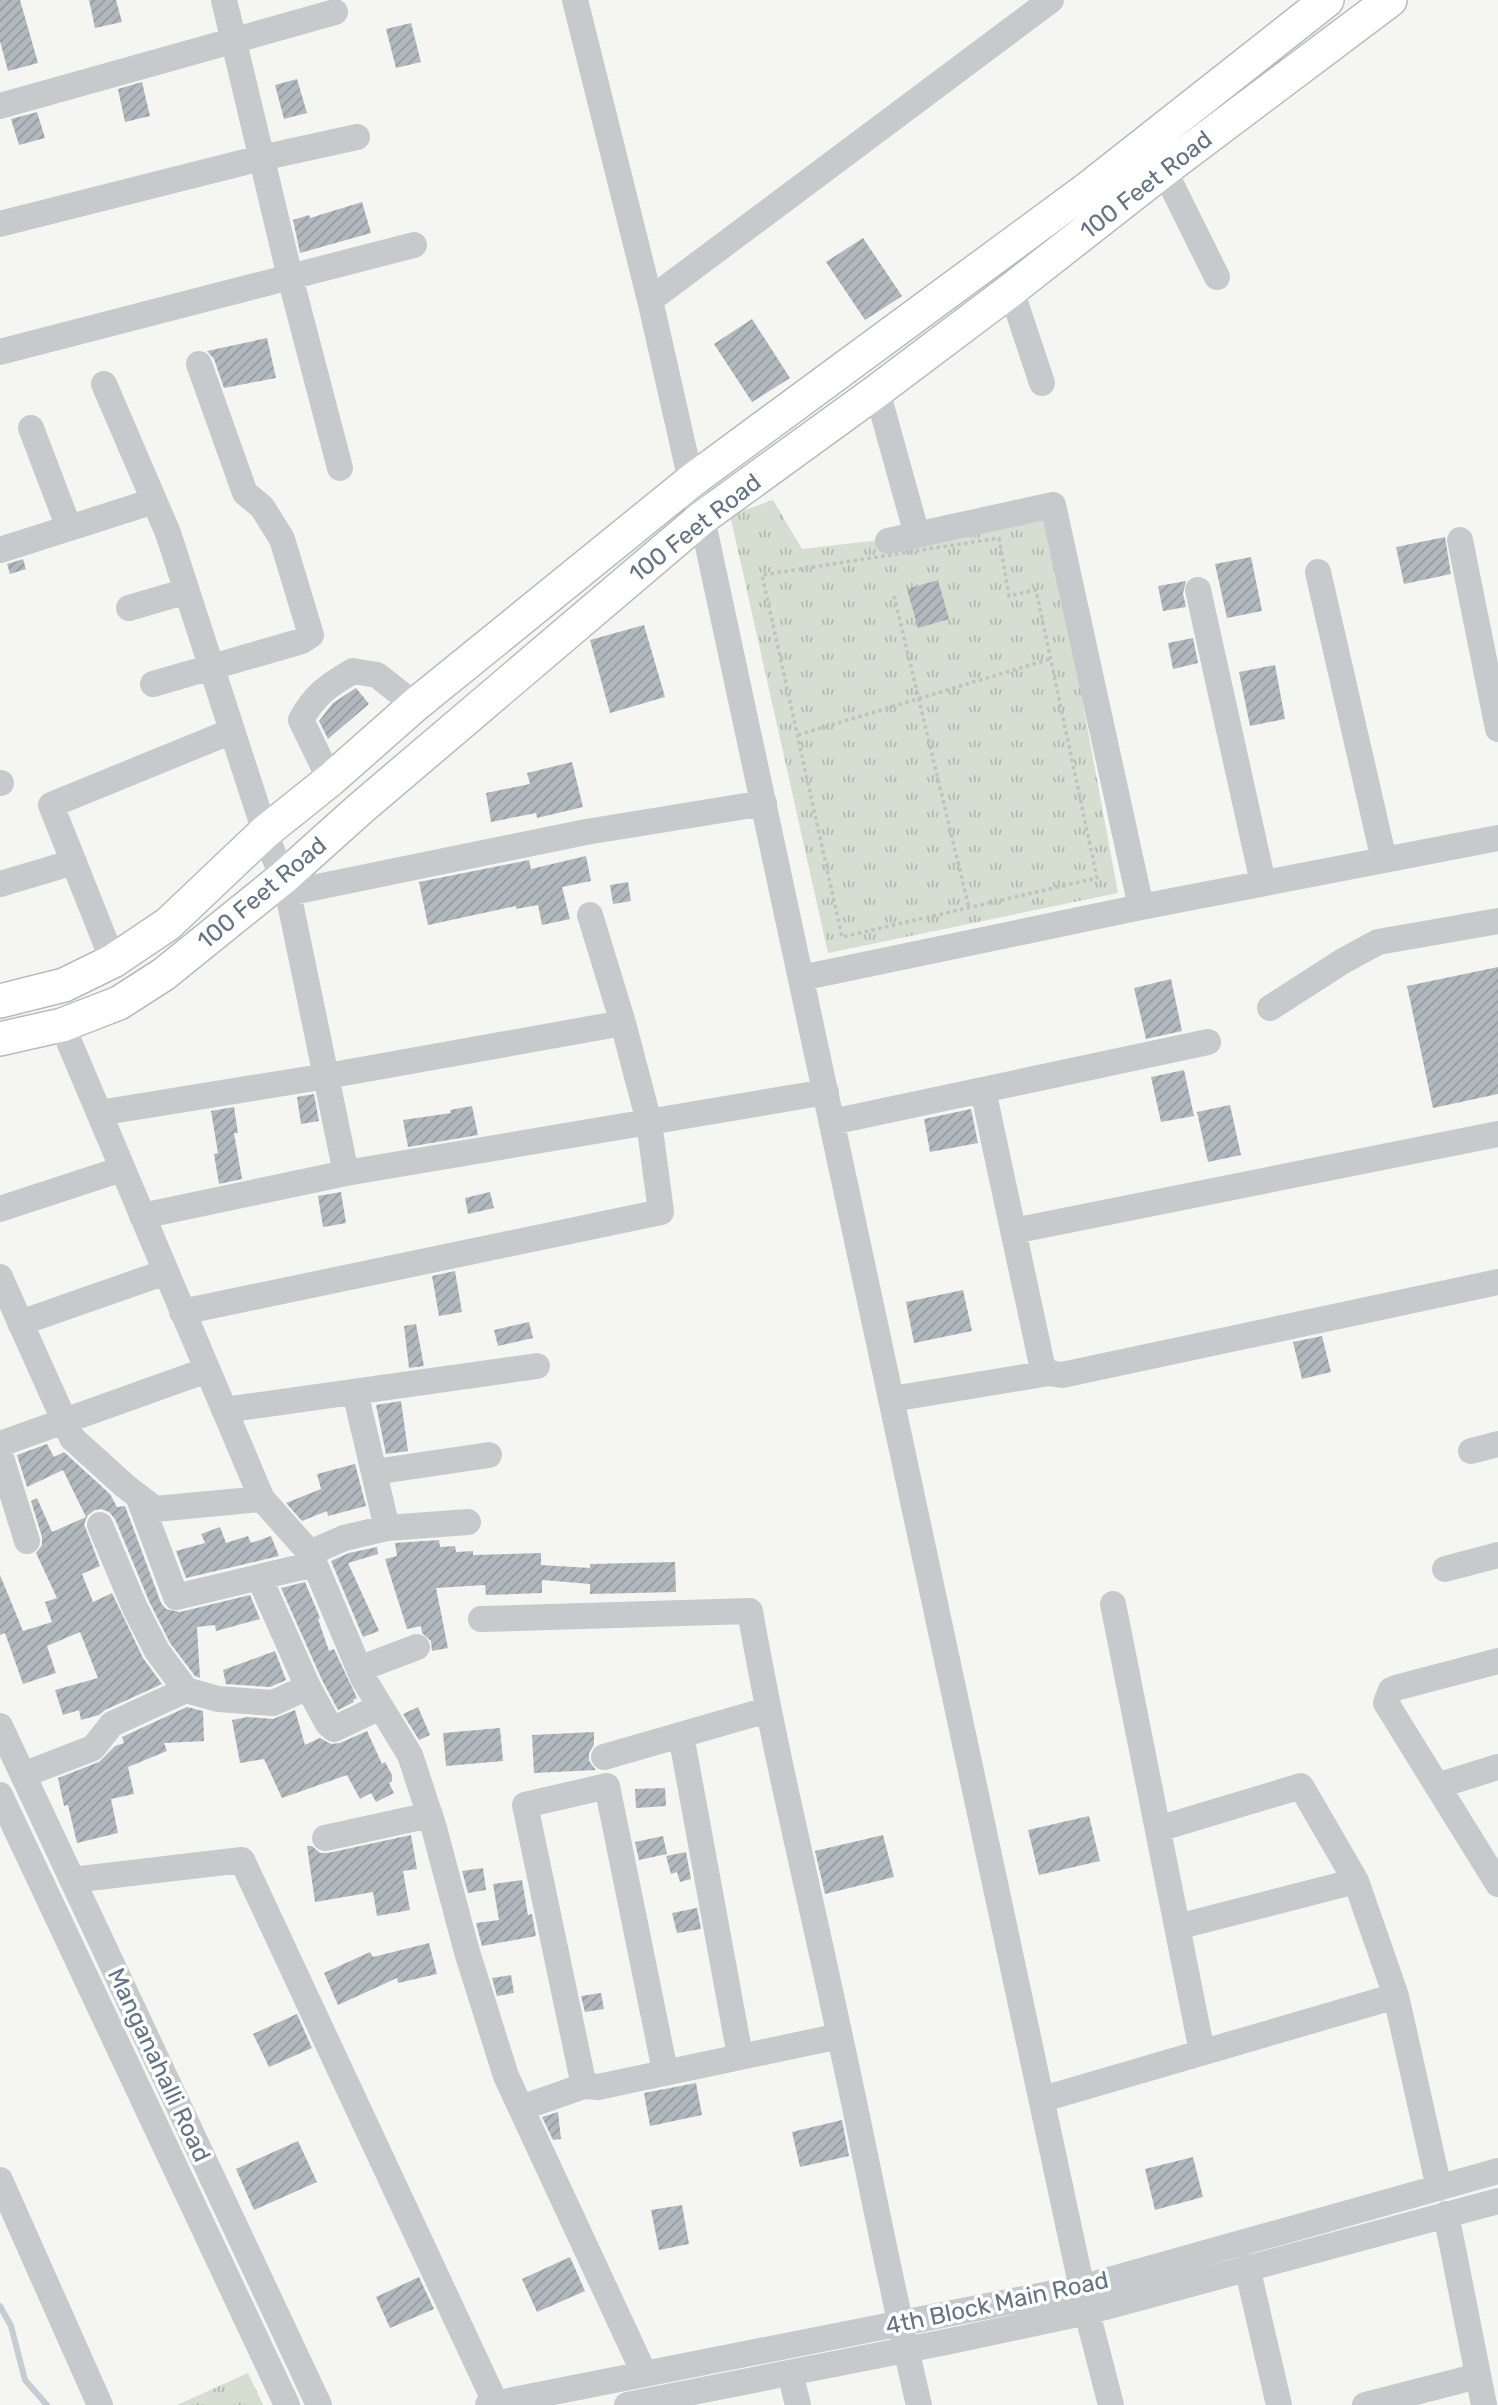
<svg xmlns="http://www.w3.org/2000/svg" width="1498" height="2405" font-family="Rubik,sans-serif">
<defs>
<pattern id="park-tufts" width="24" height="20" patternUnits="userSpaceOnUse" patternTransform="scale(1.75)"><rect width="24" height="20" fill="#d6ded2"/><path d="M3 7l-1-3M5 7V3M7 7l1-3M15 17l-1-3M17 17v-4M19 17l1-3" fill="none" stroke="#b1b9b0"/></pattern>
<pattern id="building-hatch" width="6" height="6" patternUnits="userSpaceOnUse" patternTransform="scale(1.75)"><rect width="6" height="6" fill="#b2b9be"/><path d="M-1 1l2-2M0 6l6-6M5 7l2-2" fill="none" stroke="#949ba0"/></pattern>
</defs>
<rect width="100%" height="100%" fill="#f5f6f1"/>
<path fill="url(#park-tufts)" d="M 773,500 L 802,549 L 1049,520 L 1118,893 L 828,953 L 730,515 Z
M 248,2373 L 263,2405 L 177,2405 Z"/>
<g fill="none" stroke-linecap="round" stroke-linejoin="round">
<path stroke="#c4cdd3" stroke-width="6" d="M 0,2306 L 11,2326 L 25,2380 L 47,2405"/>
</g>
<path fill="url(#building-hatch)" d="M 0,0 L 20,0 L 38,63 L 8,71 L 0,41 Z
M 89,0 L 116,0 L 122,22 L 95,28 Z
M 411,23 L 421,62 L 396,68 L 386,29 Z
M 297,79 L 307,113 L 284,119 L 275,85 Z
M 142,82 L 150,116 L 125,122 L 118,89 Z
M 37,112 L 45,138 L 19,145 L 11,119 Z
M 362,202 L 371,233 L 300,253 L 293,220 L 309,215 L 310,218 Z
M 863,238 L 902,296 L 865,320 L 826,262 Z
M 752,319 L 790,378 L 752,402 L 714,344 Z
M 267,338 L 276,378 L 224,388 L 214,359 L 207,351 Z
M 1445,537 L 1451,574 L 1404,584 L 1396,547 Z
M 1251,557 L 1262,611 L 1227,618 L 1215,564 Z
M 23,559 L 26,569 L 10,574 L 7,564 Z
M 938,580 L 949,619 L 918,628 L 907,589 Z
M 1186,581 L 1183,593 L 1186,607 L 1163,611 L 1158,586 Z
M 644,625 L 665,697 L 610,713 L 590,640 Z
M 1193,638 L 1198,663 L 1173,669 L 1168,643 Z
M 1275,665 L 1285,719 L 1250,726 L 1239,672 Z
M 356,688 L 369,704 L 328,739 L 319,721 L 333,703 Z
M 572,762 L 583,807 L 537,818 L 536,813 L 491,822 L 486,793 L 530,784 L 527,773 Z
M 586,856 L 591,881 L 562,887 L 570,919 L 542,925 L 538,905 L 516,909 L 516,906 L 428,925 L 419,882 L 529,860 L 531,869 Z
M 628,882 L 631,901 L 613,904 L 610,885 Z
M 1498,967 L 1498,1094 L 1433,1108 L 1407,986 Z
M 1171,979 L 1182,1031 L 1146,1039 L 1134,988 Z
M 1184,1070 L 1194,1116 L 1161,1122 L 1151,1077 Z
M 314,1094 L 319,1121 L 301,1124 L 297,1097 Z
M 1230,1105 L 1241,1155 L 1208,1162 L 1197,1112 Z
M 472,1106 L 478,1135 L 408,1147 L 403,1120 L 451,1113 L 450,1110 Z
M 234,1107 L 238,1133 L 234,1133 L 242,1179 L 219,1184 L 214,1154 L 218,1153 L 211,1111 Z
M 971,1109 L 978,1143 L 930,1152 L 924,1119 Z
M 341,1192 L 346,1223 L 323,1227 L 318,1196 Z
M 490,1192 L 494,1208 L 468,1214 L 465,1198 Z
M 455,1271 L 462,1312 L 439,1316 L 432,1276 Z
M 963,1290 L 972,1331 L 914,1343 L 906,1302 Z
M 529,1322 L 533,1338 L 498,1346 L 494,1330 Z
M 416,1324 L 424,1366 L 409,1368 L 404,1326 Z
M 1322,1336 L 1331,1372 L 1302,1379 L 1293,1342 Z
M 401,1401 L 408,1451 L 386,1454 L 376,1405 Z
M 47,1444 L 54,1457 L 64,1452 L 110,1494 L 117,1507 L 125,1506 L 161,1603 L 166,1609 L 180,1612 L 250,1595 L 260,1619 L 216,1631 L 215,1625 L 197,1627 L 200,1678 L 195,1676 L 170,1643 L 149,1601 L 115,1519 L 109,1512 L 101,1509 L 95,1510 L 88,1515 L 84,1524 L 100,1566 L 82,1574 L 93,1602 L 112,1593 L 143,1658 L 162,1684 L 105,1710 L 99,1715 L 81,1720 L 79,1710 L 63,1715 L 55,1690 L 98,1678 L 80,1632 L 47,1646 L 56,1673 L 23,1684 L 5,1633 L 0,1635 L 0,1575 L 23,1631 L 52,1622 L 45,1602 L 57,1598 L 36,1553 L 42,1545 L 42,1537 L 31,1501 L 37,1498 L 52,1532 L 86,1517 L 63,1470 L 27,1487 L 17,1455 Z
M 355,1464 L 366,1506 L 328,1516 L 327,1511 L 302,1521 L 286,1503 L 321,1489 L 317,1474 Z
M 220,1527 L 226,1543 L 248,1536 L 251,1543 L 271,1536 L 279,1556 L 186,1578 L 176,1551 L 205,1543 L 201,1534 Z
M 439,1540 L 440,1547 L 455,1546 L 456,1552 L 473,1551 L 473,1555 L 541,1553 L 541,1565 L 590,1568 L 590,1564 L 675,1562 L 676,1592 L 590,1594 L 590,1584 L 542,1580 L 542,1593 L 486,1595 L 485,1585 L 436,1588 L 448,1648 L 432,1651 L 431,1641 L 422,1633 L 421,1626 L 407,1629 L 385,1559 L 397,1556 L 395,1543 Z
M 377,1547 L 378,1554 L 348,1563 L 379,1631 L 363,1637 L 331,1561 L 349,1553 Z
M 305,1582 L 320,1618 L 318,1619 L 329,1651 L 334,1649 L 357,1698 L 353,1700 L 354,1702 L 338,1710 L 322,1680 L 281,1588 Z
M 275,1651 L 286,1680 L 270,1687 L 226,1684 L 223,1670 Z
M 187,1707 L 203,1711 L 204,1741 L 164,1743 L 167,1751 L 128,1767 L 134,1794 L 111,1799 L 118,1833 L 77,1843 L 68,1805 L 64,1806 L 58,1778 L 99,1762 L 115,1746 L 124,1743 L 122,1737 Z
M 418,1707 L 430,1735 L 419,1740 L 403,1714 Z
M 295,1710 L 305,1745 L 320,1738 L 331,1744 L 340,1743 L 367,1731 L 382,1764 L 385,1762 L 392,1775 L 392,1781 L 389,1783 L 394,1793 L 376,1802 L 371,1793 L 360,1799 L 347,1775 L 282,1798 L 264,1759 L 240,1763 L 232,1720 L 248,1717 L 273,1719 Z
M 500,1728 L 503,1761 L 446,1766 L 443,1733 Z
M 594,1732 L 594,1745 L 589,1753 L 589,1761 L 596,1770 L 534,1773 L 532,1735 Z
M 665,1788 L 666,1806 L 636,1808 L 635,1789 Z
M 1089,1816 L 1100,1861 L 1039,1875 L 1028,1830 Z
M 411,1835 L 417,1869 L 403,1871 L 410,1910 L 377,1916 L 373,1892 L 315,1902 L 307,1846 L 312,1846 L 320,1853 L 328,1853 Z
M 883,1835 L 894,1877 L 825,1894 L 815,1851 Z
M 663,1836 L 667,1854 L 639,1860 L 635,1842 Z
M 686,1852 L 691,1879 L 680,1882 L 677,1872 L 671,1874 L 666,1856 Z
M 483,1868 L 486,1890 L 468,1893 L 462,1871 Z
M 522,1880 L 528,1915 L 532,1914 L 536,1936 L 482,1946 L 476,1923 L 499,1920 L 493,1884 Z
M 697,1908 L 701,1929 L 677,1933 L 672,1913 Z
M 429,1943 L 437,1974 L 398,1983 L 397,1978 L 338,2005 L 324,1973 L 370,1952 L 373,1957 Z
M 511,1975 L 514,1993 L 497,1996 L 492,1978 Z
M 601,1993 L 604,2009 L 585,2012 L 581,1996 Z
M 297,2014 L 312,2048 L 269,2067 L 253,2034 Z
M 696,2083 L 702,2115 L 650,2126 L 644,2093 Z
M 558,2112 L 561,2139 L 553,2140 L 542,2117 Z
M 842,2120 L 849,2156 L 800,2167 L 792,2132 Z
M 298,2141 L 317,2182 L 254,2210 L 236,2169 Z
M 1193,2157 L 1203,2197 L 1155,2210 L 1145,2169 Z
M 682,2205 L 689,2244 L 659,2250 L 651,2210 Z
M 570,2257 L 585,2291 L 537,2312 L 522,2279 Z
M 419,2277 L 434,2309 L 390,2328 L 376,2297 Z"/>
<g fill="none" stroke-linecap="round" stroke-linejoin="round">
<g stroke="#b7bbbf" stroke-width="36">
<path id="major" d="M 0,1001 L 64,985 L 113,961 L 168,924 L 265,832 L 330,780 L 415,705 L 691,481 L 1090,187 L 1327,0
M 0,1039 L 62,1025 L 119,1003 L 164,974 L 284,877 L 361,808 L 702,518 L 877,391 L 1011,290 L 1164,170 L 1390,0"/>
</g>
<path stroke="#c0c1c3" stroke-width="3.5" stroke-dasharray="3.5 3.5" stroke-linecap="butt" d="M 999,538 L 1009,596 L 1036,590 L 1097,878 L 842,937 L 762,575 Z
M 894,596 L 969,908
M 798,735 L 1050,659"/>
<path stroke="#c7cacd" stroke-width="26" d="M 575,0 L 650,300 L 691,481 L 702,518 L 1087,2312 L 1111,2405
M 0,106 L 335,12
M 1164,170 L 1217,277
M 0,224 L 261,158 L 357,137
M 1011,290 L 1042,383
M 650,300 L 1051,0
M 0,352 L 290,277 L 224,0
M 104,384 L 168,533 L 265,832 L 288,893 L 586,832 L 764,803
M 877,391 L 917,535
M 31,428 L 69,528
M 340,468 L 290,277 L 414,245
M 1460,540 L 1498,729
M 888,541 L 1053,505 L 1141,907
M 0,550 L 154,501
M 1318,572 L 1384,860
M 1198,590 L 1263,883
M 129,608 L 187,591
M 153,684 L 302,641 L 311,635 L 282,539 L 262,507 L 245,493 L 199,364
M 330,780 L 301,720 C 314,695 329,685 353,671 L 377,675 L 415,705
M 0,783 L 1,783
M 0,884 L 74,862
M 288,893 L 346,1173
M 113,961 L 51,805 L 232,731
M 801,978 L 1141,907 L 1498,838
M 1270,1008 L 1343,961 L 1378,942 L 1498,921
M 62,1025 L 262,1499
M 983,1090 L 1042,1365 L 1049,1373 L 1062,1375 L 1498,1282
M 99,1113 L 327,1076 L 623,1023
M 832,1122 L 1208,1042
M 0,1209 L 122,1169
M 142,1216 L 346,1173 L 826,1092
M 1013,1231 L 1498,1134
M 0,1277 L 72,1438 L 125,1486 L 155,1509 L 262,1499 L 310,1553 L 363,1678 L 410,1755 L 434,1828 L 467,1952 L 506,2076 L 644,2373
M 182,1312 L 661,1212 L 649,1122 L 623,1023 L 590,915
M 20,1323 L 166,1272
M 355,1392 L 387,1528
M 892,1399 L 1049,1373
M 224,1410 L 537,1366
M 0,1444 L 207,1370
M 1471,1451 L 1498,1444
M 0,1454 L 27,1541
M 374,1472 L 489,1455
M 138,1496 L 176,1597 L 314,1564
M 100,1525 L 135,1608 L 157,1651 L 186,1690 L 218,1699 L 273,1703 L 308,1687 L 328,1724 L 334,1729 L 380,1707
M 310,1553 L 344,1538 L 387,1528 L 468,1522
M 1445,1569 L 1498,1555
M 259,1577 L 308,1687
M 1113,1604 L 1202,2052
M 481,1619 L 750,1611 C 775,1754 810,1895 840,2037 C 867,2160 890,2283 919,2405
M 1498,1661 L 1399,1687 L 1391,1690 L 1386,1703 L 1498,1884
M 359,1669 L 417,1647
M 0,1726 L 319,2405
M 681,1735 L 740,2056
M 604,1757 L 767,1710
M 23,1775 L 93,1748 L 112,1724 L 186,1690
M 1437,1786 L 1498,1767
M 0,1795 L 287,2405
M 1158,1829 L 1301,1786 L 1356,1881 L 1396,1996 L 1439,2188
M 325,1838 L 430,1815
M 72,1880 L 242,1860 L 496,2404
M 1177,1927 L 1356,1881
M 584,2086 L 525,1805 L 607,1786 L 665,2071
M 1043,2099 L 1396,1996
M 521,2108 L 584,2086 L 598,2087 L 840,2036
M 0,2180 L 100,2405
M 1446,2214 L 1484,2405
M 1247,2267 L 1279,2405
M 790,2373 L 798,2405
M 488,2405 L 1084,2287 L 1498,2171
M 627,2405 L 951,2341 L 1087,2312 L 1498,2201
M 1365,2405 L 1478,2376"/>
<use href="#major" stroke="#fff" stroke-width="33"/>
</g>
<g text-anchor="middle" stroke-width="7" stroke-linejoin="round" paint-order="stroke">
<g font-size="24" fill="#627485" stroke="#fff">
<text transform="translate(1146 185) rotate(-38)" y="8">100 Feet Road</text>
<text transform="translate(695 528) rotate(-38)" y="8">100 Feet Road</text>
<text transform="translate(262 893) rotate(-40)" y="8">100 Feet Road</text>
<text transform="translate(159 2065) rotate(65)" y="8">Manganahalli Road</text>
<text transform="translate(997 2303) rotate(-12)" y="8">4th Block Main Road</text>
</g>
</g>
</svg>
